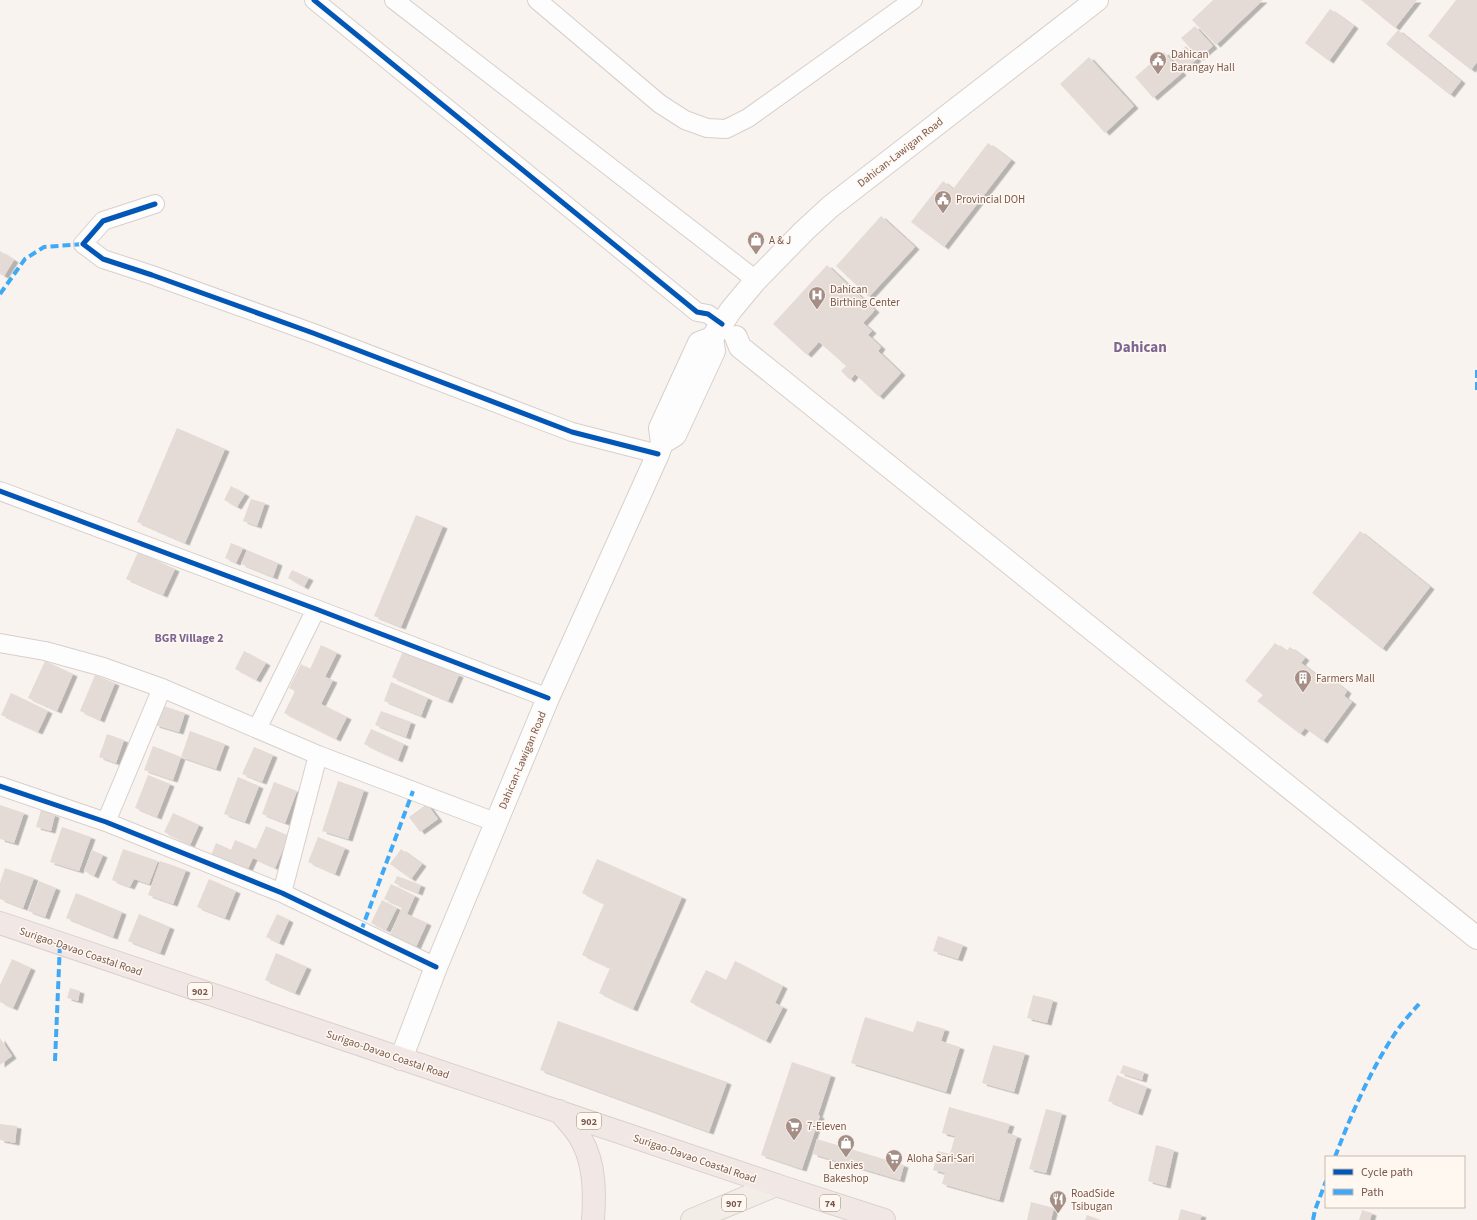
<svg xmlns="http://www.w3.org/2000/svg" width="1477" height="1220" font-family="'Source Sans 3',sans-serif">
<defs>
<filter id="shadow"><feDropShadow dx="4.5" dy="2.5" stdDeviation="0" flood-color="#0004"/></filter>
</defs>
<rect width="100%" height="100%" fill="#f8f3ef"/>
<path fill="#e5dbd6" filter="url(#shadow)" d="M 1213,0 L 1263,0 L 1216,45 L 1192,20 Z
M 1361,0 L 1417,0 L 1395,28 Z
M 1456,0 L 1477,0 L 1477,62 L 1471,70 L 1428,36 Z
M 1330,9 L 1354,26 L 1329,61 L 1305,43 Z
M 1195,26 L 1213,46 L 1199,58 L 1181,38 Z
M 1398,30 L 1461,81 L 1450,95 L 1386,44 Z
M 1186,46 L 1197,59 L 1184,70 L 1173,58 Z
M 1164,52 L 1182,73 L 1153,98 L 1135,77 Z
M 1089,57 L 1134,106 L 1105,133 L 1060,84 Z
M 988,143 L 1011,160 L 944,247 L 911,222 L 943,181 L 953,189 Z
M 881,216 L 915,247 L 869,297 L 836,266 Z
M 0,251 L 14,260 L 4,276 L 0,274 Z
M 827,265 L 875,310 L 863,323 L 872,331 L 868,335 L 881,347 L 878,351 L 901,373 L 879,397 L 855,374 L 850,380 L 841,371 L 846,366 L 819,342 L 807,355 L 773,324 Z
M 177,428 L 225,449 L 185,543 L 137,522 Z
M 231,486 L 245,494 L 237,507 L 224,500 Z
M 251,499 L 265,503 L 257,526 L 243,521 Z
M 416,515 L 443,526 L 401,627 L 374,616 Z
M 1360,531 L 1430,587 L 1382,649 L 1312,593 Z
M 231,543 L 243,548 L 236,563 L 225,558 Z
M 247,550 L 278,563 L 273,577 L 241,564 Z
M 138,552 L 175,569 L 163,595 L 126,579 Z
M 292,570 L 309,578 L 304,587 L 288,578 Z
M 1275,643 L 1286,651 L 1290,647 L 1305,658 L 1301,663 L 1327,683 L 1330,678 L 1347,691 L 1344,696 L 1352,702 L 1323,741 L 1305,728 L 1300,734 L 1279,718 L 1257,701 L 1263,695 L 1245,681 Z
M 321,645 L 337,653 L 325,677 L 333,680 L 321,704 L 347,717 L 336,739 L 284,713 L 295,691 L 289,688 L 301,664 L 310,669 Z
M 244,651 L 266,663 L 256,680 L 235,669 Z
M 403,651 L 459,675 L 448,701 L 392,677 Z
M 45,661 L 73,674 L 57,711 L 28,698 Z
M 95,675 L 115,683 L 100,720 L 80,711 Z
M 391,682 L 428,698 L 421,716 L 384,701 Z
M 11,693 L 48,711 L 38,732 L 1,715 Z
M 161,705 L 185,713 L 179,732 L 155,725 Z
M 381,711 L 411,722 L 406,737 L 375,725 Z
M 371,729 L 404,744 L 398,760 L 364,744 Z
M 190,731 L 225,744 L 216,769 L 181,757 Z
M 107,734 L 124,740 L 116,763 L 99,757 Z
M 153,746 L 181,757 L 173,780 L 144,770 Z
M 254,747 L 273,755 L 262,782 L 242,774 Z
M 148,775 L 170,784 L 157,817 L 135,808 Z
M 238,777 L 259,786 L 245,822 L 224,814 Z
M 338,781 L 364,790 L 348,839 L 322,831 Z
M 274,782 L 297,791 L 285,823 L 262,814 Z
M 427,804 L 438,819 L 420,832 L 409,817 Z
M 0,805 L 24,813 L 14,843 L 0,839 Z
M 41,810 L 55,815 L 51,831 L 36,827 Z
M 173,813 L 199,825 L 190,845 L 164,832 Z
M 266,826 L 289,836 L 275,868 L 253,858 L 247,871 L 211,855 L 216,843 L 231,850 L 235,840 L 256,849 Z
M 62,827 L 91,837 L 79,871 L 50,862 Z
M 318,837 L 345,848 L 335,874 L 308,862 Z
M 123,849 L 158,861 L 149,884 L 134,879 L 130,887 L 112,880 Z
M 401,849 L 422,864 L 411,879 L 390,864 Z
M 92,850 L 103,855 L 94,876 L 84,871 Z
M 597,859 L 682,897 L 633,1009 L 599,993 L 610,968 L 582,955 L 604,904 L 582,893 Z
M 160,861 L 186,870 L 173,904 L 148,895 Z
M 5,868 L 34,878 L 23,908 L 0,899 L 0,883 Z
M 397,876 L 421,885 L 418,893 L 394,883 Z
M 209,879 L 236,891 L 225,918 L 197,907 Z
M 39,881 L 56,888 L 45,917 L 28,911 Z
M 391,884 L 415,896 L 407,914 L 427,923 L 416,947 L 390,935 L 402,907 L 384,899 Z
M 76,893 L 122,912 L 113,937 L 66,918 Z
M 382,900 L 397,908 L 386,930 L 371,923 Z
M 139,914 L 170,927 L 160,953 L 128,941 Z
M 277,914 L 289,920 L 279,943 L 266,937 Z
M 938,936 L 963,945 L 958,959 L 933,951 Z
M 276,953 L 307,967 L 295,993 L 265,980 Z
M 12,959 L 31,968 L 13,1008 L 0,1002 L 0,985 Z
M 735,961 L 783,986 L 775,1003 L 783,1007 L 766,1041 L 690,1002 L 706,970 L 726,980 Z
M 70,988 L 80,991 L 78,1001 L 67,998 Z
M 1033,995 L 1053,1000 L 1047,1023 L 1027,1018 Z
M 865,1017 L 913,1032 L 917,1021 L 945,1029 L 941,1041 L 960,1047 L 946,1092 L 851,1063 Z
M 558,1021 L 727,1082 L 709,1132 L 540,1070 Z
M 0,1038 L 12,1056 L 0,1065 Z
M 993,1045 L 1025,1053 L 1014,1092 L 982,1083 Z
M 792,1062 L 831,1075 L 818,1115 L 820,1116 L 802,1169 L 761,1155 Z
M 1123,1065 L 1144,1072 L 1142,1080 L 1120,1073 Z
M 1117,1075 L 1147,1087 L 1138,1113 L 1108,1101 Z
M 949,1107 L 1010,1124 L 1007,1133 L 1017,1136 L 999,1200 L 942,1184 L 945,1173 L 933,1170 L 938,1151 L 950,1154 L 955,1136 L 942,1133 Z
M 1046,1109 L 1062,1113 L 1046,1173 L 1029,1169 Z
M 0,1124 L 17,1126 L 15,1143 L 0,1140 Z
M 817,1139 L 904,1165 L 900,1180 L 813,1154 Z
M 1156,1145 L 1174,1150 L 1166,1186 L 1148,1181 Z
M 1031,1202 L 1054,1208 L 1051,1220 L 1027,1220 Z
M 1181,1209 L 1202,1215 L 1200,1220 L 1178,1220 Z
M 1362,1210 L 1372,1213 L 1370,1220 L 1359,1220 Z
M 1087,1215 L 1101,1220 L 1085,1220 Z"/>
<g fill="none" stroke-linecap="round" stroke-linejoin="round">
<g stroke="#d8cfcb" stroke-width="20">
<path id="street" d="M 314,0 L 697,312 L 708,314 L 722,324
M 394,0 L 756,280
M 537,0 L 660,104 L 685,120 L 707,128 L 726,129 L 748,118 L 913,0
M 155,204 L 103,221 L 83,244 L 103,259 L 152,275 L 313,333 L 572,432 L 658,454
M 0,491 L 316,609 L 548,698
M 0,643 L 45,651 L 103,667 L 162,688 L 318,755 L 495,822
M 257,729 L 316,609
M 0,786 L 106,822 L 282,893 L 436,967
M 106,822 L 162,688
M 282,893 L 318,755"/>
</g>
<g stroke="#d8cfca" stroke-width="24">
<path id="secondary" d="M 736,337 L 740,347 L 1477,938
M 662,443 L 675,435 L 714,351 L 712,338
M 401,1059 L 436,967 L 548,698 L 658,454 L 662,443 L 660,428 L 699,343 L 712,338 L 731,310 L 756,280 L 804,231 L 830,207 L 1097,0"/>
</g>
<g stroke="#dad0cc" stroke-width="24">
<path id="primary" d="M 692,1220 L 776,1185"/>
</g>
<g stroke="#dad0cc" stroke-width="24">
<path id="highway" d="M 0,923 L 776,1185 L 884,1220
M 559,1111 C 567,1121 577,1130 582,1141 C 595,1164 595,1194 593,1220"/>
</g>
<use href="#street" stroke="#fefdfd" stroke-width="18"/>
<use href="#secondary" stroke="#fefdfd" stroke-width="22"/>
<use href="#primary" stroke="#f3ede7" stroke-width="22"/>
<use href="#highway" stroke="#f1e8e6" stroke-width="22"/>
<path stroke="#3fa9f5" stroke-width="4" stroke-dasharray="8 4" stroke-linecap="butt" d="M 0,294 L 25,259 L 44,247 L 83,244
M 1477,370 L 1477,394
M 361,931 L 413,791
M 55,1061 L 60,943
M 1335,1157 C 1351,1115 1369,1073 1394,1035 C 1401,1024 1410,1014 1419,1004
M 1313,1220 L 1315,1210 L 1326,1181"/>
<g stroke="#fff8f1" stroke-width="8">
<path id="cycleway" d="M 314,0 L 697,312 L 708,314 L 722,324
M 155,204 L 103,221 L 83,244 L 103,259 L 152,275 L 313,333 L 572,432 L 658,454
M 0,491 L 316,609 L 548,698
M 0,786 L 106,822 L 282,893 L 436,967"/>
</g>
<use href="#cycleway" stroke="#0057b8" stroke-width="5"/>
</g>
<defs>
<g id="civic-pin" transform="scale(0.9)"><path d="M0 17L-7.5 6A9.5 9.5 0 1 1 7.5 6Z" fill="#a58e86" stroke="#fff8f1"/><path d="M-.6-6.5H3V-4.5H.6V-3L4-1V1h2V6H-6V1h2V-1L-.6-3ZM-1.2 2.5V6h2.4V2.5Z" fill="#fff"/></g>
<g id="shop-pin" transform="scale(0.9)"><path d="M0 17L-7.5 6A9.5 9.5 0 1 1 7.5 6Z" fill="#a58e86" stroke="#fff8f1"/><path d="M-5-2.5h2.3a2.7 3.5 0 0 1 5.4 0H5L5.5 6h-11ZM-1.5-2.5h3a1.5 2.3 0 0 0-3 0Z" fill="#fff"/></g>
<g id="hospital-pin" transform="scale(0.9)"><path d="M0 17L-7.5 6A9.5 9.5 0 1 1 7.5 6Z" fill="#a58e86" stroke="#fff8f1"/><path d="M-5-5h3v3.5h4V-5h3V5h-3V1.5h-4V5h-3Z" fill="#fff"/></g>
<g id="building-pin" transform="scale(0.9)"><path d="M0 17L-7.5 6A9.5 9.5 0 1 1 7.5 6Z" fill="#a58e86" stroke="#fff8f1"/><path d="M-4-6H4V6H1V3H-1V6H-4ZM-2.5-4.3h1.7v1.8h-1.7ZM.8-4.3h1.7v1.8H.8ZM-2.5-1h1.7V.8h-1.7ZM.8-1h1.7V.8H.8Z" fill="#fff"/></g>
<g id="supermarket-pin" transform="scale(0.9)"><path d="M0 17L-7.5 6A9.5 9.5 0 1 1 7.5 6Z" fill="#a58e86" stroke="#fff8f1"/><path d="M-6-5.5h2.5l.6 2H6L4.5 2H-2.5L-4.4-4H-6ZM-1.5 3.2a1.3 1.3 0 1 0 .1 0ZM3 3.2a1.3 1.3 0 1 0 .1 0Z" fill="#fff"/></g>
<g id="restaurant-pin" transform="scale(0.9)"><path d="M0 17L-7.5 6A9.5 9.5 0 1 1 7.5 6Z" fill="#a58e86" stroke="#fff8f1"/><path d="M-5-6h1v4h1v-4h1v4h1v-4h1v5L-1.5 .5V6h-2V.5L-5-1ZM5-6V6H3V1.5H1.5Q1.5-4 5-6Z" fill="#fff"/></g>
</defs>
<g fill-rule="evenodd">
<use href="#civic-pin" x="1158" y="60"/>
<use href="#civic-pin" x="943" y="199"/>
<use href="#shop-pin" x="756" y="240"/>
<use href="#hospital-pin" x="817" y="295"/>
<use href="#building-pin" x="1303" y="678"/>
<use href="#supermarket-pin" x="794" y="1126"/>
<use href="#shop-pin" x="846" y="1143"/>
<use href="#supermarket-pin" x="894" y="1158"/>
<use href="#restaurant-pin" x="1058" y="1199"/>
</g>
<g text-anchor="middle" stroke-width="3" stroke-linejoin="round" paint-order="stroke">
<g fill="#fff8f1" stroke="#a0877e" stroke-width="1">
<rect x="188" y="983" width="24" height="16" rx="3"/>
<rect x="577" y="1113" width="24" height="16" rx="3"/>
<rect x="722" y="1195" width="24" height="16" rx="3"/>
<rect x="820" y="1195" width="20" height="16" rx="3"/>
</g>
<g font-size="10" font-weight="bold" fill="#78574d">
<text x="200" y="995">902</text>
<text x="589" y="1125">902</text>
<text x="734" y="1207">907</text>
<text x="830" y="1207">74</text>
</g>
<g font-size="11" fill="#78574d" stroke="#fff8f1" text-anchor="start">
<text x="1171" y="58">Dahican<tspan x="1171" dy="13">Barangay Hall</tspan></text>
<text x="956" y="203">Provincial DOH</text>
<text x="769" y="244">A &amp; J</text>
<text x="830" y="293">Dahican<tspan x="830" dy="13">Birthing Center</tspan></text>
<text x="1316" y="682">Farmers Mall</text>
<text x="807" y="1130">7-Eleven</text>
<text x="907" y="1162">Aloha Sari-Sari</text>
<text x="846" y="1169" text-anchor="middle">Lenxies<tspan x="846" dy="13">Bakeshop</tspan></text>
<text x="1071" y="1197">RoadSide<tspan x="1071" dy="13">Tsibugan</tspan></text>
</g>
<g font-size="11" fill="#78574d" stroke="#fff8f1">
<text transform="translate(900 152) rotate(-38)" y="4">Dahican-Lawigan Road</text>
<text transform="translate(522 760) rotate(-67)" y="4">Dahican-Lawigan Road</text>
<text transform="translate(81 951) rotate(19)" y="4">Surigao-Davao Coastal Road</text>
<text transform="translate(388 1054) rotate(19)" y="4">Surigao-Davao Coastal Road</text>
<text transform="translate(695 1158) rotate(19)" y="4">Surigao-Davao Coastal Road</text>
</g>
<g font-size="12" font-weight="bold" fill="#7d6693" stroke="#fff8f1">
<text x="189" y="642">BGR Village 2</text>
</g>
<g font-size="15" font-weight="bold" fill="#7d6693" stroke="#fff8f1">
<text x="1140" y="352">Dahican</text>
</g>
</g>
<rect x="1325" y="1156" width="140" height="52" fill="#fff8f1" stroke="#c9b8af"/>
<rect x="1333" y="1169" width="20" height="6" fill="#0057b8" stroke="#c9b8af"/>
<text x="1361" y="1176" font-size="12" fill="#78574d">Cycle path</text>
<rect x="1333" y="1189" width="20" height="6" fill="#3fa9f5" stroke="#c9b8af"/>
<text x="1361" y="1196" font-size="12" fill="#78574d">Path</text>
</svg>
